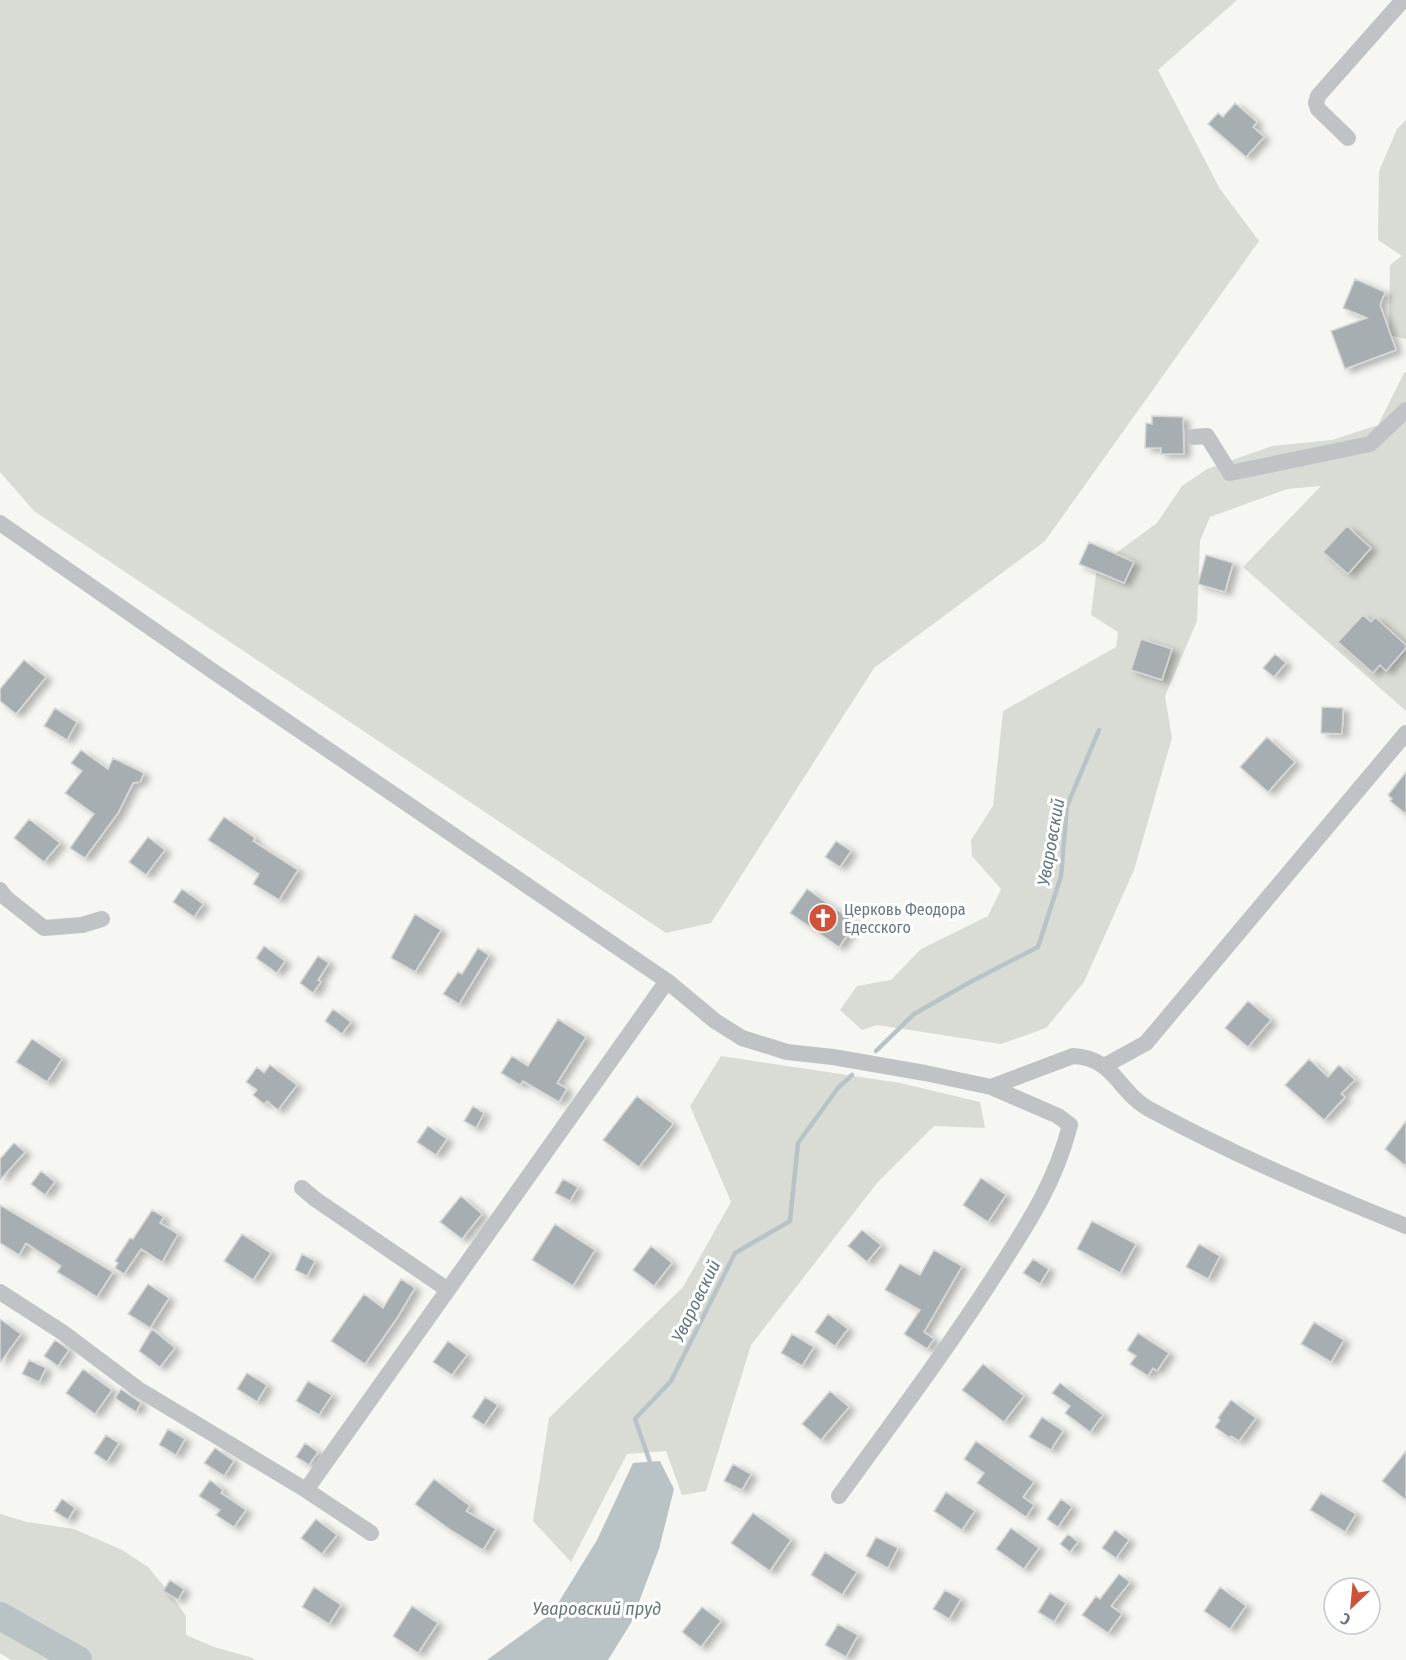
<svg xmlns="http://www.w3.org/2000/svg" width="1406" height="1660" font-family="'Fira Sans Condensed',sans-serif">
<defs>
<filter id="shadow"><feDropShadow dx="6" dy="3.5" stdDeviation="3" flood-color="#0004"/></filter>
</defs>
<rect width="100%" height="100%" fill="#f6f6f3"/>
<path fill="#d8dcd4" d="M 0,0 L 1237,0 L 1158,70 L 1220,189 L 1259,241 L 1045,541 L 874,668 L 711,923 L 666,933 L 34,511 L 0,472 Z
M 1406,120 L 1406,339 L 1389,335 L 1390,265 L 1402,256 L 1378,240 L 1379,171 L 1397,129 Z
M 1406,372 L 1406,711 L 1243,567 L 1321,486 L 1287,489 L 1210,517 L 1200,541 L 1197,621 L 1165,696 L 1172,738 L 1134,870 L 1084,982 L 1046,1028 L 1001,1044 L 877,1025 L 862,1030 L 840,1010 L 857,986 L 891,980 L 921,949 L 988,916 L 1001,889 L 972,856 L 971,840 L 993,806 L 1003,711 L 1116,647 L 1118,632 L 1091,615 L 1097,567 L 1157,523 L 1182,486 L 1207,469 L 1272,446 L 1332,440 L 1378,425 L 1404,373 Z
M 721,1056 L 900,1083 L 980,1102 L 985,1128 L 934,1126 L 877,1183 L 751,1345 L 706,1491 L 682,1495 L 666,1451 L 627,1454 L 571,1562 L 533,1521 L 549,1418 L 683,1287 L 731,1202 L 690,1106 Z
M 0,1514 L 27,1522 L 74,1529 L 122,1550 L 148,1567 L 172,1596 L 186,1616 L 186,1635 L 214,1647 L 253,1658 L 254,1660 L 11,1660 L 0,1653 Z"/>
<path fill="#b9c3c6" d="M 660,1461 L 674,1489 L 659,1549 L 631,1623 L 608,1660 L 487,1660 L 552,1613 L 597,1540 L 633,1463 Z"/>
<g fill="none" stroke-linecap="round" stroke-linejoin="round">
<path stroke="#b9c3c6" stroke-width="4.5" d="M 876,1051 L 914,1014 L 972,981 L 1038,947 L 1061,876 L 1067,806 L 1099,730
M 650,1462 L 635,1419 L 671,1381 L 735,1253 L 790,1221 L 798,1143 L 838,1088 L 852,1075"/>
<path stroke="#b9c3c6" stroke-width="28" d="M 0,1616 L 78,1660"/>
</g>
<path fill="#a7aeb2" stroke="#d7d7d5" stroke-width="1.5" filter="url(#shadow)" d="M 1235,103 L 1257,122 L 1253,127 L 1264,137 L 1246,157 L 1208,124 L 1218,113 L 1223,117 Z
M 1355,279 L 1385,292 L 1380,305 L 1396,350 L 1345,369 L 1331,331 L 1367,318 L 1343,308 Z
M 1152,416 L 1183,417 L 1184,454 L 1161,454 L 1161,448 L 1145,448 L 1146,423 L 1152,424 Z
M 1347,526 L 1371,548 L 1348,574 L 1323,552 Z
M 1089,542 L 1134,562 L 1124,583 L 1079,564 Z
M 1206,555 L 1233,563 L 1225,592 L 1198,584 Z
M 1363,615 L 1371,622 L 1375,617 L 1406,645 L 1406,648 L 1386,671 L 1380,665 L 1373,673 L 1338,642 Z
M 1141,639 L 1172,649 L 1162,680 L 1131,670 Z
M 1275,654 L 1286,663 L 1274,677 L 1263,668 Z
M 24,660 L 46,677 L 16,714 L 0,701 L 0,689 Z
M 1322,707 L 1343,708 L 1342,734 L 1321,733 Z
M 55,708 L 77,722 L 67,740 L 44,726 Z
M 1267,737 L 1295,762 L 1268,792 L 1240,767 Z
M 81,750 L 108,769 L 113,758 L 144,773 L 140,782 L 133,783 L 118,813 L 85,858 L 70,848 L 94,814 L 65,793 L 82,771 L 71,763 Z
M 1406,772 L 1406,814 L 1390,801 L 1392,799 L 1388,795 Z
M 224,817 L 255,838 L 253,841 L 298,870 L 279,900 L 253,884 L 259,874 L 208,840 Z
M 29,819 L 60,843 L 44,862 L 14,838 Z
M 148,837 L 165,850 L 146,875 L 129,862 Z
M 836,841 L 851,851 L 840,867 L 825,857 Z
M 182,889 L 203,904 L 194,917 L 173,902 Z
M 807,889 L 856,923 L 839,947 L 790,913 Z
M 415,914 L 441,930 L 415,972 L 391,958 Z
M 264,946 L 285,961 L 277,973 L 256,958 Z
M 478,948 L 489,955 L 459,1004 L 443,994 L 458,972 L 462,974 Z
M 318,956 L 329,963 L 318,980 L 321,982 L 313,993 L 300,983 Z
M 1248,1001 L 1271,1020 L 1248,1047 L 1225,1028 Z
M 333,1009 L 351,1022 L 342,1034 L 325,1021 Z
M 558,1019 L 586,1037 L 557,1083 L 567,1089 L 559,1102 L 523,1081 L 520,1085 L 501,1073 L 512,1056 L 528,1066 Z
M 32,1039 L 62,1059 L 47,1082 L 16,1062 Z
M 1309,1059 L 1328,1077 L 1339,1065 L 1355,1080 L 1341,1094 L 1345,1097 L 1324,1120 L 1285,1085 Z
M 270,1065 L 297,1085 L 278,1110 L 267,1101 L 264,1104 L 253,1095 L 257,1090 L 246,1082 L 257,1067 L 264,1073 Z
M 637,1096 L 673,1124 L 639,1167 L 603,1140 Z
M 473,1106 L 484,1113 L 476,1128 L 464,1121 Z
M 1406,1121 L 1406,1166 L 1385,1149 Z
M 428,1126 L 447,1139 L 436,1155 L 417,1142 Z
M 14,1143 L 25,1152 L 0,1180 L 0,1159 Z
M 41,1171 L 55,1182 L 45,1195 L 31,1184 Z
M 981,1178 L 1006,1195 L 988,1222 L 963,1205 Z
M 563,1179 L 578,1187 L 570,1201 L 555,1193 Z
M 461,1196 L 482,1214 L 462,1239 L 440,1222 Z
M 0,1205 L 113,1272 L 97,1297 L 57,1272 L 61,1266 L 26,1243 L 19,1255 L 0,1243 Z
M 152,1210 L 164,1217 L 160,1223 L 178,1234 L 162,1262 L 141,1249 L 124,1274 L 115,1268 L 118,1263 L 115,1261 L 130,1238 L 133,1239 Z
M 1092,1221 L 1136,1244 L 1120,1273 L 1077,1249 Z
M 555,1224 L 595,1250 L 573,1286 L 532,1260 Z
M 862,1230 L 881,1245 L 867,1262 L 848,1246 Z
M 242,1234 L 271,1253 L 253,1280 L 224,1261 Z
M 1199,1244 L 1220,1256 L 1208,1279 L 1186,1267 Z
M 651,1246 L 672,1263 L 654,1286 L 633,1270 Z
M 934,1250 L 962,1266 L 924,1332 L 934,1339 L 927,1349 L 904,1334 L 920,1310 L 885,1290 L 900,1264 L 920,1275 Z
M 302,1254 L 315,1261 L 307,1276 L 295,1270 Z
M 1033,1259 L 1049,1269 L 1040,1284 L 1023,1273 Z
M 401,1279 L 415,1288 L 397,1318 L 365,1364 L 331,1341 L 364,1294 L 383,1308 Z
M 148,1284 L 169,1298 L 150,1328 L 128,1314 Z
M 828,1314 L 848,1329 L 835,1346 L 815,1332 Z
M 0,1319 L 21,1334 L 0,1363 Z
M 1314,1322 L 1344,1340 L 1331,1362 L 1301,1344 Z
M 152,1329 L 175,1348 L 160,1367 L 139,1351 Z
M 1138,1333 L 1169,1353 L 1157,1371 L 1153,1368 L 1148,1376 L 1130,1364 L 1136,1356 L 1127,1350 Z
M 792,1334 L 814,1347 L 802,1366 L 781,1353 Z
M 55,1340 L 69,1350 L 58,1366 L 44,1356 Z
M 448,1341 L 467,1355 L 452,1375 L 433,1362 Z
M 29,1360 L 46,1368 L 39,1382 L 22,1374 Z
M 983,1364 L 1024,1396 L 1004,1422 L 962,1390 Z
M 83,1369 L 112,1390 L 95,1414 L 66,1393 Z
M 247,1373 L 267,1385 L 257,1402 L 237,1389 Z
M 308,1381 L 332,1395 L 319,1415 L 296,1401 Z
M 1060,1383 L 1103,1415 L 1090,1432 L 1065,1413 L 1070,1406 L 1052,1393 Z
M 121,1389 L 141,1403 L 136,1412 L 115,1398 Z
M 830,1391 L 849,1407 L 821,1440 L 802,1424 Z
M 485,1397 L 498,1405 L 484,1425 L 472,1417 Z
M 1231,1400 L 1256,1418 L 1239,1441 L 1231,1436 L 1230,1438 L 1215,1427 L 1220,1420 L 1218,1418 Z
M 1042,1417 L 1063,1431 L 1051,1450 L 1029,1437 Z
M 168,1429 L 185,1439 L 176,1455 L 159,1445 Z
M 106,1435 L 119,1443 L 107,1462 L 94,1453 Z
M 976,1441 L 1034,1482 L 1023,1497 L 1034,1505 L 1026,1517 L 977,1483 L 984,1473 L 964,1459 Z
M 305,1443 L 318,1452 L 309,1465 L 296,1457 Z
M 215,1448 L 234,1461 L 224,1476 L 204,1463 Z
M 1406,1451 L 1406,1500 L 1382,1481 Z
M 733,1464 L 751,1474 L 742,1490 L 724,1481 Z
M 434,1479 L 470,1506 L 466,1511 L 496,1529 L 483,1550 L 452,1531 L 415,1504 Z
M 210,1480 L 223,1490 L 221,1493 L 246,1510 L 234,1527 L 216,1515 L 220,1510 L 199,1496 Z
M 946,1492 L 975,1511 L 962,1530 L 934,1511 Z
M 1321,1493 L 1356,1514 L 1345,1532 L 1310,1510 Z
M 62,1499 L 75,1508 L 68,1520 L 54,1511 Z
M 1061,1499 L 1072,1507 L 1058,1527 L 1047,1519 Z
M 753,1513 L 791,1540 L 770,1571 L 731,1543 Z
M 316,1519 L 337,1535 L 322,1554 L 301,1538 Z
M 1011,1528 L 1039,1548 L 1024,1569 L 996,1549 Z
M 1115,1530 L 1129,1540 L 1116,1558 L 1102,1548 Z
M 1068,1534 L 1078,1542 L 1070,1552 L 1060,1544 Z
M 876,1537 L 898,1548 L 888,1568 L 866,1556 Z
M 825,1552 L 857,1572 L 842,1595 L 811,1575 Z
M 1119,1574 L 1130,1582 L 1111,1606 L 1122,1614 L 1108,1633 L 1082,1615 L 1096,1596 L 1100,1599 Z
M 170,1580 L 184,1589 L 178,1600 L 163,1591 Z
M 314,1587 L 341,1605 L 329,1624 L 302,1607 Z
M 1220,1587 L 1246,1606 L 1230,1629 L 1204,1611 Z
M 945,1590 L 961,1599 L 949,1619 L 933,1609 Z
M 1050,1593 L 1066,1603 L 1054,1622 L 1038,1612 Z
M 412,1606 L 438,1623 L 418,1653 L 393,1636 Z
M 702,1607 L 721,1621 L 701,1647 L 682,1632 Z
M 838,1624 L 858,1635 L 846,1657 L 825,1645 Z"/>
<g fill="none" stroke-linecap="round" stroke-linejoin="round">
<path stroke="#bfc3c6" stroke-width="16" d="M 1348,138 L 1318,109 L 1316,103 L 1318,96 L 1403,0
M 1194,437 L 1207,436 L 1230,473 L 1370,444 L 1406,410
M 0,523 L 217,674 L 667,981 L 715,1021 L 742,1038 L 787,1052 L 833,1057 L 925,1073 L 991,1087 L 1058,1116 L 1070,1125 C 1055,1184 1027,1225 995,1275 C 946,1351 892,1423 839,1496
M 0,890 L 6,898 L 44,928 L 82,925 L 102,919
M 1106,1065 L 1146,1043 L 1406,733
M 991,1087 L 1073,1056 C 1115,1058 1118,1092 1149,1109 C 1234,1155 1317,1190 1406,1226
M 302,1188 L 315,1199 L 448,1290
M 0,1292 L 62,1332 L 138,1389 L 306,1490 L 371,1533
M 306,1490 L 667,981"/>
</g>
<defs>
<g id="church-disc" transform="scale(1.5)"><circle r="9.5" fill="#cf533a" stroke="#fff"/><path d="M-1.2-6h2.4v3.5h3.3v2.4h-3.3V6h-2.4V-.1h-3.3v-2.4h3.3Z" fill="#fff"/></g>
</defs>
<g fill-rule="evenodd">
<use href="#church-disc" x="823" y="918"/>
</g>
<g text-anchor="middle" stroke-width="6" stroke-linejoin="round" paint-order="stroke">
<g font-size="16" fill="#687780" stroke="#fff" text-anchor="start">
<text x="844" y="915">Церковь Феодора<tspan x="844" dy="18">Едесского</tspan></text>
</g>
<g font-size="18" font-style="italic" fill="#64777d" stroke="#fff">
<text transform="translate(1051 842) rotate(-80)" y="6">Уваровский</text>
<text transform="translate(696 1301) rotate(-64)" y="6">Уваровский</text>
<text x="597" y="1615">Уваровский пруд</text>
</g>
</g>
<g transform="translate(1352 1606) rotate(206)"><circle r="28" fill="#ffffff" stroke="#c3c9cc" stroke-width="1.5"/>
<path d="M0-4.5L10 22L0 15L-10 22Z" fill="#cf533a"/>
<text y="-9" font-size="16" font-weight="bold" text-anchor="middle" fill="#687780">С</text>
</g>
</svg>
